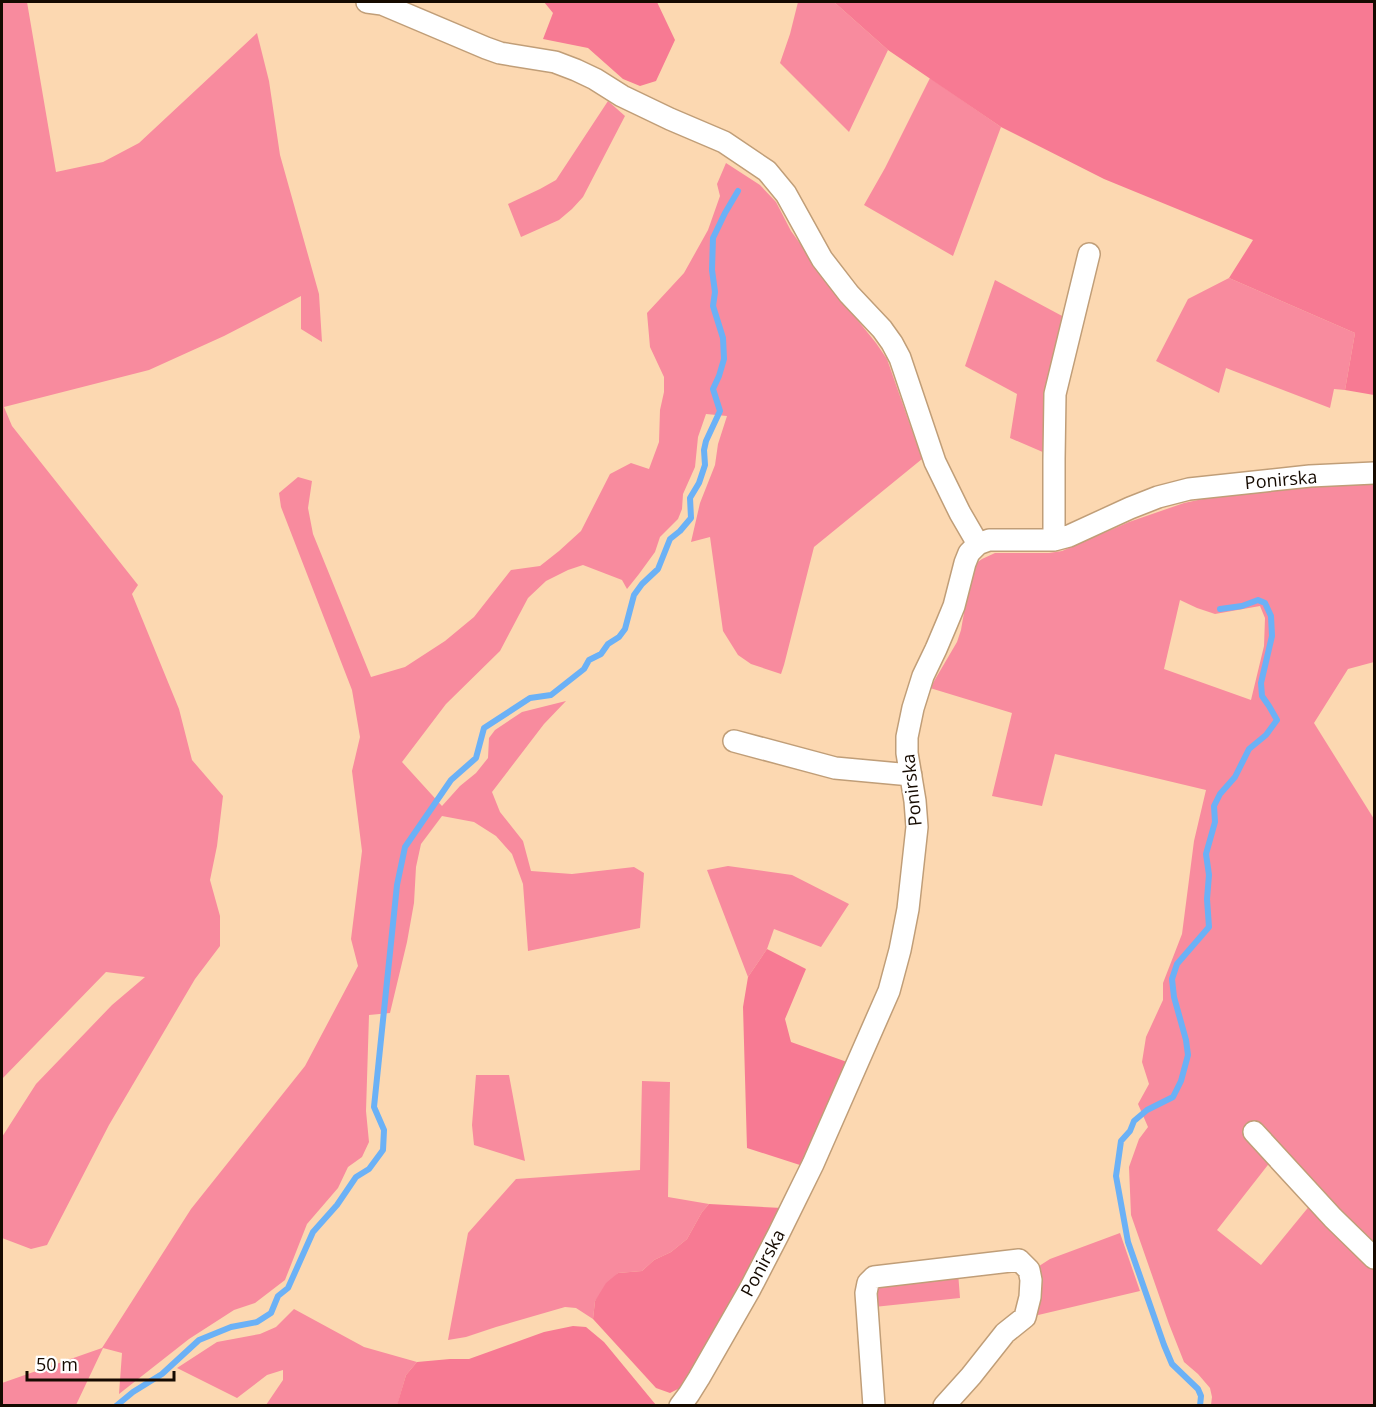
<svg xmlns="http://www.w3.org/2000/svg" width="1376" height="1407" font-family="'Open Sans',sans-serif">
<rect width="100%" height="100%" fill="#fcd8b1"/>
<path fill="#f88b9e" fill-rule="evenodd" d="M 2,2 L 27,2 L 56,172 L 103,162 L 139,143 L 257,33 L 269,81 L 280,155 L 319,294 L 322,342 L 301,329 L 301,296 L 224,336 L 149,370 L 4,407 L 12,426 L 138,585 L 132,594 L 179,709 L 192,760 L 223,796 L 217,846 L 210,880 L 220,916 L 220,946 L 195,979 L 109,1125 L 47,1245 L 31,1249 L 2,1238 L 2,1137 L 36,1084 L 112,1005 L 145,977 L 106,972 L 2,1079 Z
M 798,2 L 834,2 L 888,50 L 849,132 L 780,63 L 790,34 Z
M 930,78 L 1001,127 L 953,256 L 864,205 L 885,168 Z
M 608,101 L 625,116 L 583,197 L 572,209 L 559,220 L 521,237 L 508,204 L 540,189 L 556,180 Z
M 726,163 L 760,185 L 776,202 L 791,231 L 839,297 L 876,343 L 887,359 L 922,459 L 814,547 L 784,665 L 781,674 L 751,664 L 738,655 L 723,631 L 710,537 L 691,542 L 700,503 L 715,465 L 718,444 L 727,416 L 706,414 L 698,437 L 695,467 L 683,494 L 682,509 L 678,519 L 660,537 L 655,552 L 639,574 L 627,589 L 622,580 L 583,565 L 568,570 L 546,581 L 528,598 L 500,651 L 446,704 L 402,762 L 442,806 L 460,786 L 476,773 L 488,758 L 489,738 L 495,730 L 522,712 L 566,701 L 544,724 L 492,792 L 500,812 L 523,841 L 531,871 L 572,874 L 634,867 L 644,873 L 640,928 L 528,951 L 523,884 L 512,854 L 496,836 L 474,822 L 442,816 L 421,844 L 416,867 L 414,903 L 407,942 L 390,1013 L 369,1015 L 366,1111 L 369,1142 L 362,1157 L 348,1167 L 338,1188 L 307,1224 L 285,1280 L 255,1303 L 234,1310 L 189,1339 L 119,1394 L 122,1353 L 103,1348 L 76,1405 L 2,1405 L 2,1383 L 102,1348 L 191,1209 L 305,1066 L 358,966 L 351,939 L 362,851 L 352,771 L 360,737 L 352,690 L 281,507 L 279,493 L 298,477 L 312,481 L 308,508 L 313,534 L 371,677 L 405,667 L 445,641 L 474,617 L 511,570 L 540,566 L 559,551 L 581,531 L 610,474 L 631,463 L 649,469 L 659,442 L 660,410 L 664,392 L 664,377 L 650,347 L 647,313 L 684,273 L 708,230 L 720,196 L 717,184 Z
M 1229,278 L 1355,333 L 1345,390 L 1334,389 L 1330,408 L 1226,368 L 1219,393 L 1156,361 L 1188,299 Z
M 995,280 L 1064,317 L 1045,391 L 1045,453 L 1010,438 L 1017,394 L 965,366 Z
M 1374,484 L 1374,662 L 1348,669 L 1314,723 L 1374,819 L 1374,1249 L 1271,1161 L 1217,1230 L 1261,1265 L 1311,1204 L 1374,1267 L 1374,1405 L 1211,1405 L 1212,1397 L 1210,1388 L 1198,1374 L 1184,1362 L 1169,1324 L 1131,1215 L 1129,1167 L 1139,1139 L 1148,1127 L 1138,1104 L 1149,1084 L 1142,1062 L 1146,1037 L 1163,1000 L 1163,983 L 1182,934 L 1194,841 L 1206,790 L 1055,754 L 1042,806 L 992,796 L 1012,713 L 930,688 L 957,642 L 961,630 L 972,566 L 982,559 L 995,553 L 1049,553 L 1062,551 L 1129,522 L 1184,503 L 1212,497 L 1329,485 ZM 1180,600 L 1197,608 L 1215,614 L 1260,606 L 1265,618 L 1264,646 L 1251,700 L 1164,669 Z
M 728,866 L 792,875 L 849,904 L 821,947 L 774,929 L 767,949 L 748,977 L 707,870 Z
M 476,1075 L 509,1075 L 525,1161 L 474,1145 L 472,1125 Z
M 642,1081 L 670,1082 L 668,1197 L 709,1204 L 702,1212 L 687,1239 L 671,1252 L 654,1260 L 642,1271 L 618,1273 L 595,1301 L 593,1319 L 576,1308 L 565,1307 L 496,1327 L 466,1337 L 448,1340 L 468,1233 L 516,1179 L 640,1170 Z
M 1120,1233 L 1140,1291 L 1034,1316 L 1036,1268 L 1050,1259 Z
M 958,1272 L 960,1298 L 874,1307 L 876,1288 L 882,1283 Z
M 294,1309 L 364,1347 L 417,1362 L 406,1375 L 397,1406 L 266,1405 L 283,1380 L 283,1370 L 267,1375 L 237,1398 L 177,1368 L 217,1342 L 260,1334 L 276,1327 Z"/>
<path fill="#f77a93" d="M 544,2 L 657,2 L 675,40 L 656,81 L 640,86 L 623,79 L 588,48 L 543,39 L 553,13 Z
M 834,2 L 1374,2 L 1374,395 L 1345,390 L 1355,333 L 1229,278 L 1253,240 L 1104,179 L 1001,127 L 888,50 Z
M 767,949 L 806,969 L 785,1019 L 791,1042 L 847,1062 L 803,1166 L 747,1148 L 743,1007 L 748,977 Z
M 709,1204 L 782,1208 L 682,1387 L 670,1393 L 656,1388 L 593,1319 L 595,1301 L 606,1283 L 618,1273 L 642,1271 L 654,1260 L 671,1252 L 687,1239 L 702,1212 Z
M 573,1326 L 586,1327 L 604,1342 L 656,1405 L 397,1405 L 406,1375 L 417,1362 L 450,1359 L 469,1359 L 544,1332 Z"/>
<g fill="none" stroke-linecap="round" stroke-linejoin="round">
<path stroke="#6bb1f6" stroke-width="6" d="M 116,1406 L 133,1392 L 162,1374 L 199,1340 L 231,1327 L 257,1322 L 271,1313 L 278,1296 L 288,1288 L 313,1232 L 337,1205 L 356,1177 L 369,1169 L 383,1150 L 384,1130 L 374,1107 L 397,885 L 405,847 L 451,780 L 476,758 L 484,728 L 530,698 L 551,695 L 584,669 L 589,660 L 601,654 L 608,644 L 619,637 L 625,629 L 634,595 L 642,584 L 658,569 L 670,539 L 680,531 L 691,518 L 690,498 L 699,483 L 705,465 L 704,450 L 706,441 L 720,411 L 713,389 L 719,376 L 724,359 L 723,338 L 713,306 L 715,292 L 712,270 L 713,238 L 725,213 L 738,191
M 1200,1406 L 1201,1396 L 1198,1389 L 1172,1364 L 1164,1345 L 1128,1242 L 1116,1176 L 1121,1141 L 1130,1131 L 1134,1121 L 1147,1110 L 1173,1097 L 1181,1081 L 1188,1055 L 1186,1040 L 1174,997 L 1172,979 L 1177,964 L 1209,927 L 1207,899 L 1209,875 L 1206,854 L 1215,822 L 1214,806 L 1220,794 L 1235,777 L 1249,749 L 1266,735 L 1277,720 L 1269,706 L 1262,696 L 1261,683 L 1272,636 L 1271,616 L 1265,603 L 1258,600 L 1242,606 L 1220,609"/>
<g stroke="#c09e78" stroke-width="24">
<path id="minor" d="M 367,2 L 382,4 L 486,48 L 500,53 L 555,62 L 576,70 L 595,79 L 622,96 L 670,119 L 724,142 L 767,171 L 786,194 L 822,259 L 849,294 L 882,329 L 892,343 L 900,358 L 935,462 L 960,513 L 978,544
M 1054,540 L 1054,459 L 1055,394 L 1089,254
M 734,741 L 835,768 L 911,775
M 1254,1132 L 1333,1218 L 1374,1258
M 680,1406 L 689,1394 L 699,1378 L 750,1289 L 778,1235 L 813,1164 L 889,991 L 900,950 L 908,909 L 917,827 L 915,801 L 907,753 L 907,737 L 913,708 L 923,676 L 936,649 L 947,623 L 954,606 L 965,563 L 969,553 L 978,544 L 989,540 L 1054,540 L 1069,536 L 1130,508 L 1158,497 L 1189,489 L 1310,476 L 1374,473
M 874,1406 L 866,1293 L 868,1283 L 874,1277 L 1019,1260 L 1029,1270 L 1031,1280 L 1030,1297 L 1025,1317 L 1005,1333 L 971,1376 L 944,1406"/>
</g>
<use href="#minor" stroke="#fff" stroke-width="21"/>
</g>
<g text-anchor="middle" stroke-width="4.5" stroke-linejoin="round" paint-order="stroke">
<g font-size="18" fill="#150a00" stroke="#fff">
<text transform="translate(1281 480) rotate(-5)" y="6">Ponirska</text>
<text transform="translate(912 790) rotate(-96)" y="6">Ponirska</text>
<text transform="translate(763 1263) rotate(-62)" y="6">Ponirska</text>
</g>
</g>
<rect width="1376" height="1407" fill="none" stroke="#150a00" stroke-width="6"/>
<path d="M27 1371v9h147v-9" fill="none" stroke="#150a00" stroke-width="3"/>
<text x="36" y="1371" font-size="18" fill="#150a00" stroke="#ffffff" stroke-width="4.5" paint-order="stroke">50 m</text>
</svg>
